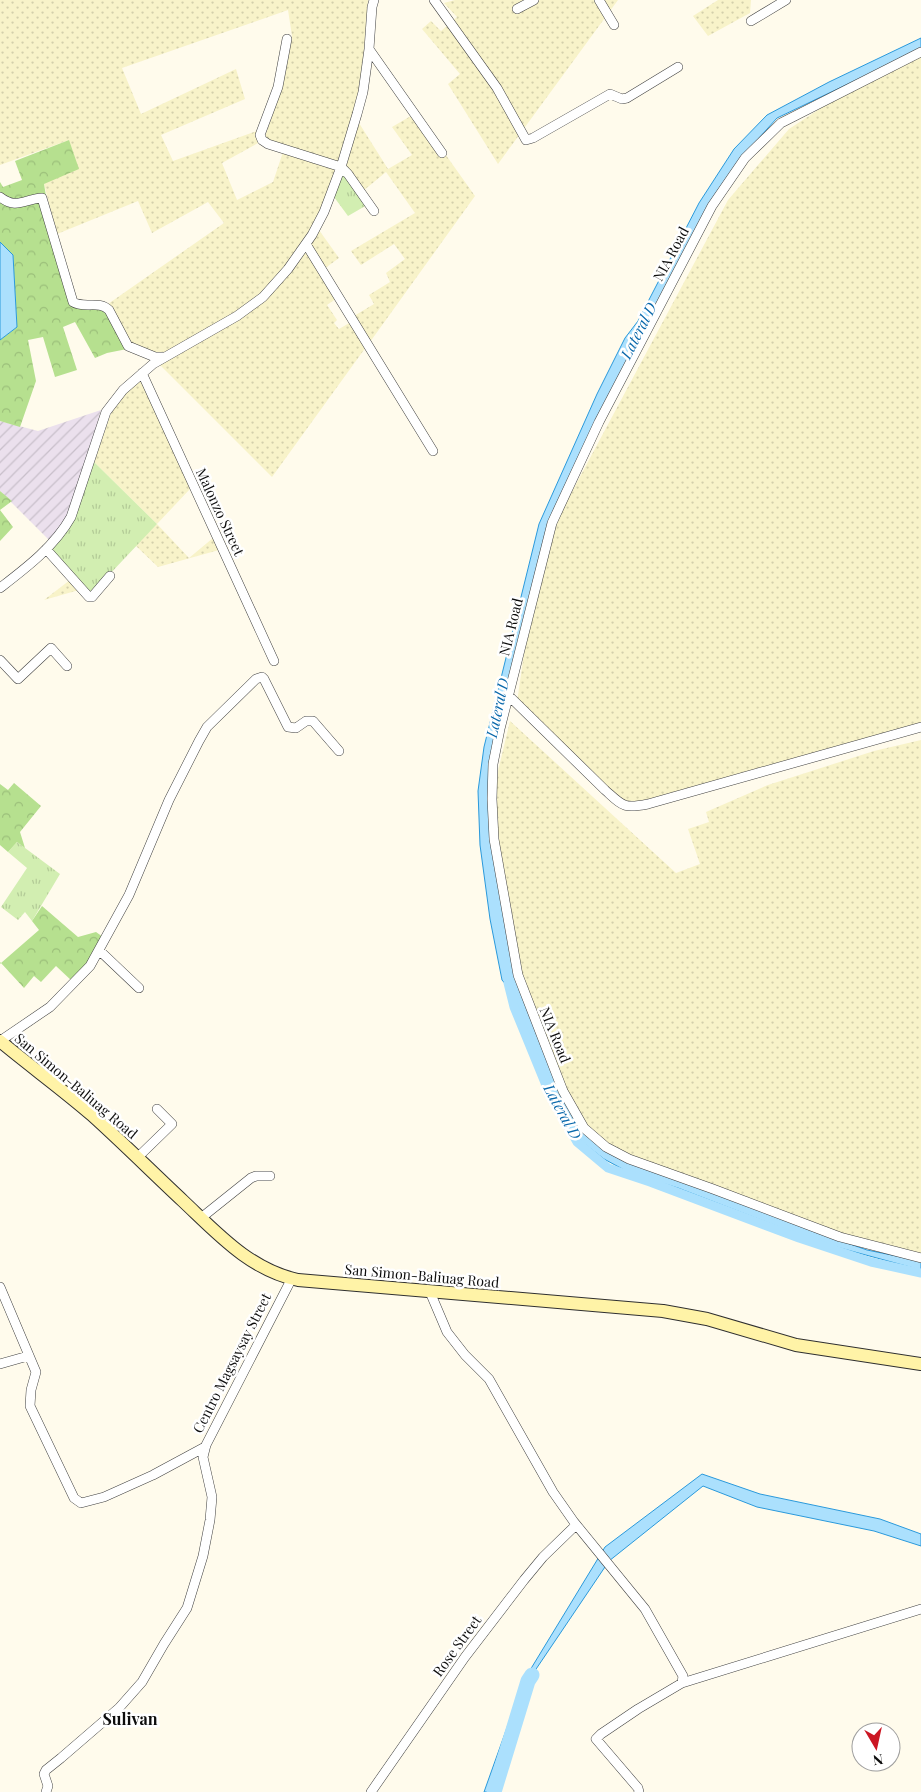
<svg xmlns="http://www.w3.org/2000/svg" width="921" height="1792" font-family="'Playfair Display',serif">
<defs>
<pattern id="industrial-furrows" width="10" height="10" patternUnits="userSpaceOnUse" patternTransform="scale(1.25)"><rect width="10" height="10" fill="#ebe0ed"/><path d="M-1 1l2-2M0 10L10 0M9 11l2-2" fill="none" stroke="#c8bfca"/></pattern>
<pattern id="farmland-dots" width="8" height="8" patternUnits="userSpaceOnUse" patternTransform="scale(1.25)"><rect width="8" height="8" fill="#f8f3c9"/><path d="M2 2h.1M6 6h.1" fill="none" stroke="#d3cfab" stroke-width="1.8" stroke-linecap="round"/></pattern>
<pattern id="grass-tufts" width="24" height="20" patternUnits="userSpaceOnUse" patternTransform="scale(1.25)"><rect width="24" height="20" fill="#d2eeb1"/><path d="M3 7l-1-3M5 7V3M7 7l1-3M15 17l-1-3M17 17v-4M19 17l1-3" fill="none" stroke="#b3cb97"/></pattern>
<pattern id="forest-crowns" width="20" height="18" patternUnits="userSpaceOnUse" patternTransform="scale(1.25)"><rect width="20" height="18" fill="#b6e08f"/><path d="M2 6a3 3 0 1 1 6 0M12 15a3 3 0 1 1 6 0" fill="none" stroke="#9bbf7a"/></pattern>
</defs>
<rect width="100%" height="100%" fill="#fffbec"/>
<path fill="url(#industrial-furrows)" d="M 101,410 L 93,441 L 68,515 L 50,541 L 0,491 L 0,421 L 38,431 Z"/>
<path fill="url(#farmland-dots)" d="M 0,0 L 368,0 L 363,60 L 358,99 L 339,162 L 266,139 L 266,134 L 282,87 L 292,36 L 288,10 L 122,68 L 141,114 L 236,69 L 245,99 L 161,135 L 173,161 L 257,131 L 260,142 L 222,163 L 237,200 L 273,182 L 283,152 L 337,167 L 321,208 L 307,237 L 285,267 L 262,294 L 227,319 L 161,355 L 131,343 L 108,304 L 224,223 L 208,202 L 152,233 L 138,201 L 57,234 L 44,184 L 69,140 L 0,165 Z
M 455,0 L 618,0 L 498,164 L 448,84 L 460,74 L 422,29 L 431,21 L 441,31 L 457,17 L 444,3 Z
M 718,0 L 751,0 L 750,13 L 708,36 L 693,16 Z
M 921,56 L 921,727 L 637,809 L 613,796 L 517,702 L 528,626 L 559,516 L 728,200 L 789,129 L 861,82 Z
M 416,113 L 475,196 L 370,342 L 354,316 L 374,304 L 369,295 L 390,282 L 386,273 L 405,259 L 394,244 L 361,265 L 351,251 L 415,213 L 386,172 L 363,191 L 345,166 L 359,123 L 388,169 L 412,155 L 392,127 Z
M 319,230 L 339,258 L 324,269 L 310,246 Z
M 307,250 L 337,298 L 327,305 L 337,320 L 334,323 L 339,329 L 351,322 L 366,347 L 272,477 L 159,364 L 266,299 L 278,287 Z
M 143,378 L 190,489 L 157,524 L 189,558 L 213,538 L 219,550 L 158,567 L 135,545 L 157,524 L 94,462 L 111,413 L 127,391 Z
M 70,580 L 79,590 L 44,600 Z
M 510,721 L 676,873 L 700,864 L 688,829 L 709,822 L 706,812 L 768,785 L 874,751 L 921,740 L 921,1257 L 871,1246 L 604,1145 L 579,1122 L 519,974 L 502,894 L 495,814 L 498,771 Z"/>
<path fill="url(#grass-tufts)" d="M 343,172 L 367,205 L 348,216 L 334,197 Z
M 94,462 L 157,524 L 90,595 L 52,549 Z
M 17,842 L 60,874 L 32,921 L 25,912 L 18,920 L 1,907 L 27,868 L 8,852 Z"/>
<path fill="url(#forest-crowns)" d="M 69,140 L 79,169 L 44,184 L 46,196 C 42,196 38,195 34,195 C 16,197 18,206 0,192 L 0,182 L 3,187 L 22,180 L 15,161 Z
M 0,201 L 40,202 L 70,304 L 104,310 L 127,349 L 107,353 L 95,358 L 75,322 L 63,327 L 77,370 L 55,377 L 43,337 L 28,340 L 36,381 L 20,427 L 0,421 L 0,340 L 17,327 L 13,255 L 0,242 Z
M 0,491 L 12,501 L 0,510 L 13,527 L 0,541 Z
M 14,783 L 41,806 L 20,832 L 25,848 L 17,842 L 8,852 L 0,845 L 0,784 L 8,790 Z
M 42,906 L 78,937 L 96,932 L 103,937 L 88,966 L 73,982 L 56,966 L 41,982 L 34,976 L 24,988 L 1,963 L 0,964 L 0,962 L 1,963 L 39,930 L 32,921 Z"/>
<path fill="#abe0fd" stroke="#2a99db" d="M 921,38 L 921,49 L 777,118 L 740,159 L 557,503 L 490,782 L 514,971 L 544,1052 L 591,1139 L 691,1184 L 833,1238 L 867,1250 L 921,1261 L 921,1270 L 818,1242 L 678,1188 L 630,1173 L 604,1159 L 581,1141 L 569,1124 L 553,1096 L 514,1001 L 507,986 L 502,980 L 490,919 L 480,845 L 478,791 L 484,747 L 539,524 L 597,394 L 625,338 L 638,321 L 699,203 L 734,149 L 767,115 L 829,82 Z
M 0,242 L 13,255 L 17,327 L 0,340 Z
M 702,1474 L 760,1494 L 880,1519 L 921,1534 L 921,1546 L 874,1531 L 757,1507 L 703,1486 L 609,1561 L 528,1681 L 494,1792 L 484,1792 L 524,1680 L 605,1547 Z"/>
<g fill="none" stroke-linecap="round" stroke-linejoin="round">
<path stroke="#abe0fd" stroke-width="9" d="M 508,983 L 514,1007 L 550,1095 L 577,1142 L 608,1168 L 650,1182 L 799,1238 L 871,1262 L 921,1273"/>
<path stroke="#abe0fd" stroke-width="15" d="M 494,1792 L 528,1681 L 532,1675"/>
<g stroke="#404040" stroke-width="10">
<path id="minor" d="M 434,0 L 497,88 L 526,140 L 533,138 L 610,94 L 622,99 L 627,98 L 678,67
M 599,0 L 614,25
M 517,9 L 534,0
M 751,21 L 786,0
M 287,39 L 278,87 L 260,135 L 262,140 L 268,144 L 341,167 L 348,174 L 374,211
M 369,49 L 442,153
M 921,52 L 781,123 L 745,158 L 712,206 L 599,422 L 552,523 L 500,729 L 493,764 L 492,799 L 494,839 L 518,975 L 563,1091 L 584,1128 L 606,1147 L 629,1159 L 713,1189 L 840,1237 L 921,1258
M 0,197 C 17,210 24,199 42,198 L 73,302 C 84,309 99,300 109,310 L 128,346 L 155,357 L 165,357
M 306,244 L 433,451
M 142,373 L 274,661
M 46,549 L 89,597 L 92,597 L 110,576
M 0,588 C 26,568 54,547 71,517 L 106,412 L 123,390 L 153,364 L 237,316 L 263,297 L 288,269 L 312,235 L 324,212 L 341,167 L 357,114 L 363,92 L 369,49 L 372,7 L 374,0
M 0,660 L 18,679 L 51,648 L 67,666
M 508,695 L 605,790 C 623,806 623,809 648,804 L 921,727
M 99,950 L 139,988
M 0,1041 L 50,1007 L 90,966 L 129,895 L 169,800 L 199,741 L 207,727 L 256,679 L 262,677 L 264,679 L 288,727 L 296,728 L 306,721 L 313,721 L 339,751
M 137,1158 L 172,1124 L 157,1109
M 201,1218 L 251,1178 L 256,1176 L 270,1176
M 0,1287 L 36,1372 L 31,1390 L 30,1406 L 74,1498 L 81,1503 L 104,1497 L 153,1475 L 205,1447
M 430,1292 L 447,1332 L 465,1355 L 489,1379 L 553,1492 L 574,1522 L 645,1609 L 683,1676 L 682,1683 L 638,1709 L 601,1734 L 596,1739 L 638,1788 L 639,1792
M 0,1364 L 28,1356
M 682,1683 L 921,1609
M 46,1792 L 48,1786 L 44,1774 L 46,1770 L 61,1758 L 119,1708 L 142,1682 L 164,1644 L 187,1608 L 203,1556 L 210,1520 L 212,1497 L 203,1457 L 206,1445 L 292,1278
M 371,1792 L 465,1657 L 524,1580 L 543,1557 L 576,1525"/>
</g>
<g stroke="#2f2f2f" stroke-width="14">
<path id="secondary" d="M 0,1041 C 30,1066 62,1089 92,1115 C 123,1143 153,1173 183,1201 C 217,1233 250,1270 298,1280 L 663,1311 L 707,1319 L 796,1345 L 921,1364"/>
</g>
<use href="#minor" stroke="#fff" stroke-width="9"/>
<use href="#secondary" stroke="#fff3a7" stroke-width="12"/>
</g>
<g text-anchor="middle" stroke-width="5" stroke-linejoin="round" paint-order="stroke">
<g font-size="14" fill="#0d0d0d" stroke="#fff">
<text transform="translate(671 254) rotate(-62)" y="5">NIA Road</text>
<text transform="translate(220 512) rotate(65)" y="5">Malonzo Street</text>
<text transform="translate(511 627) rotate(-76)" y="5">NIA Road</text>
<text transform="translate(555 1035) rotate(68)" y="5">NIA Road</text>
<text transform="translate(76 1086) rotate(40)" y="5">San Simon-Baliuag Road</text>
<text transform="translate(422 1276) rotate(5)" y="5">San Simon-Baliuag Road</text>
<text transform="translate(232 1363) rotate(-63)" y="5">Centro Magsaysay Street</text>
<text transform="translate(457 1646) rotate(-54)" y="5">Rose Street</text>
</g>
<g font-size="15" font-style="italic" fill="#0968ab" stroke="#fff">
<text transform="translate(639 331) rotate(-63)" y="5">Lateral D</text>
<text transform="translate(498 708) rotate(-78)" y="5">Lateral D</text>
<text transform="translate(562 1112) rotate(61)" y="5">Lateral D</text>
</g>
<g font-size="16" font-weight="bold" fill="#0d0d0d" stroke="#fff">
<text x="130" y="1725">Sulivan</text>
</g>
</g>
<g transform="translate(876 1747) rotate(171)"><circle r="24" fill="#ffffff" stroke="#9e9e9e"/>
<path d="M0-4L9 19L0 12L-9 19Z" fill="#cb1623"/>
<text y="-8" font-size="14" font-weight="bold" text-anchor="middle" fill="#0d0d0d">N</text>
</g>
</svg>
